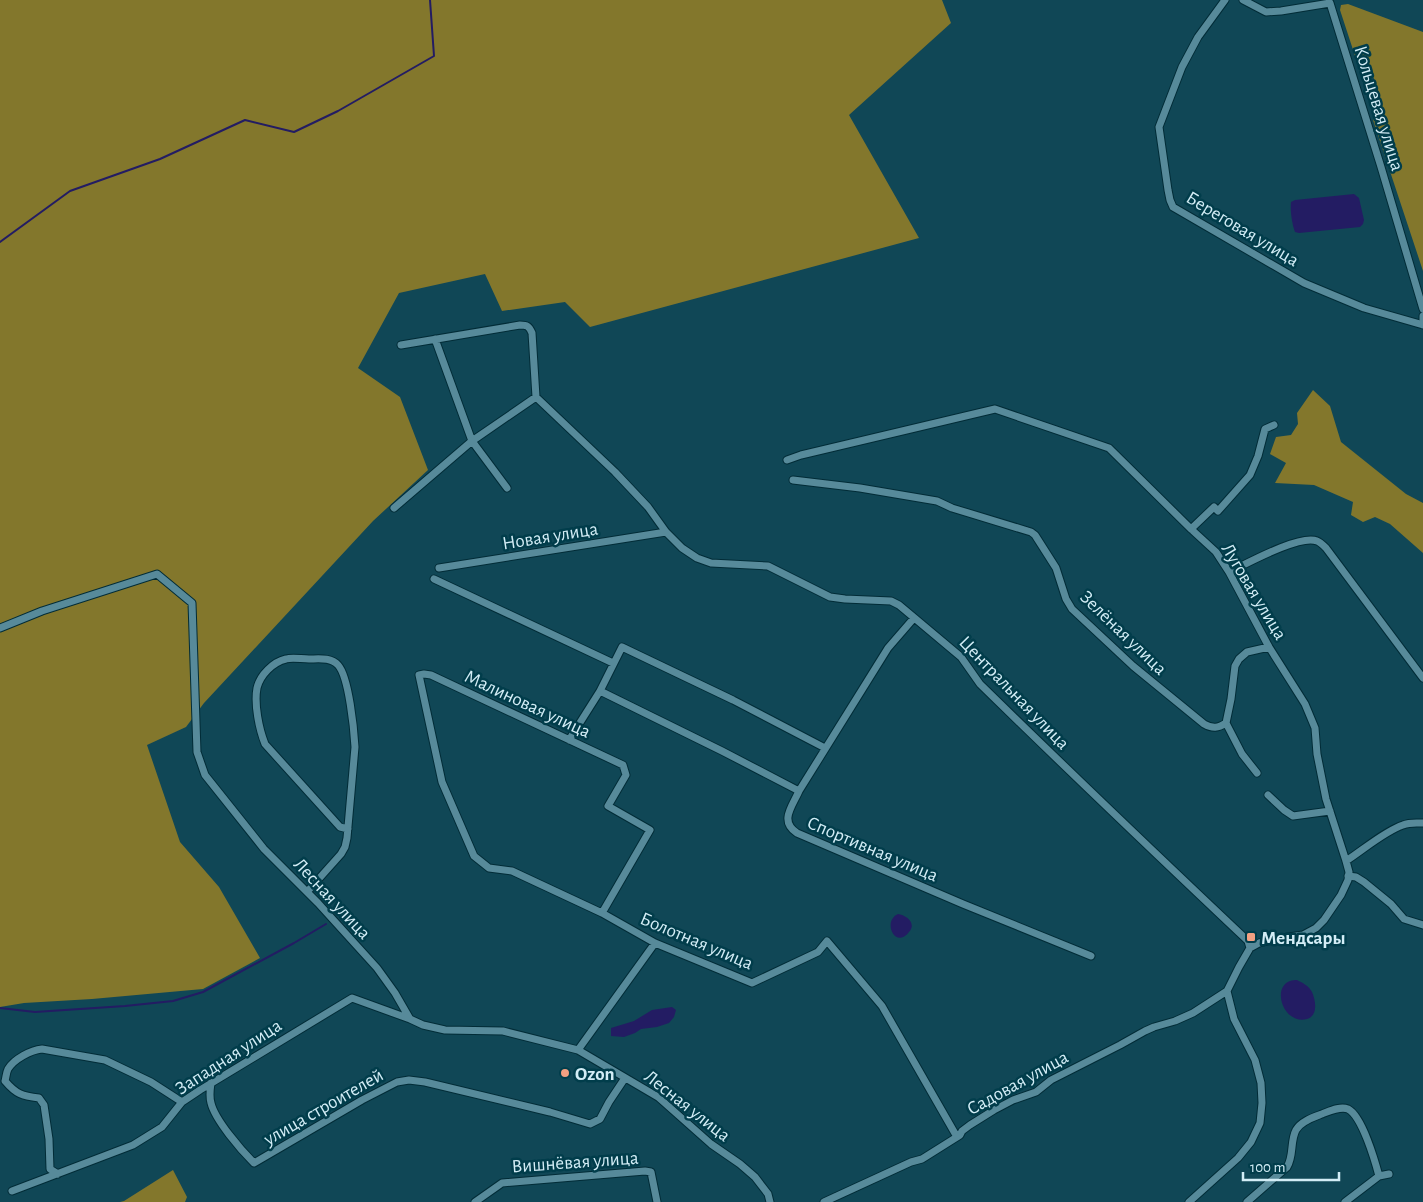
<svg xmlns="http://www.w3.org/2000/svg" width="1423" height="1202" font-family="'Alegreya Sans',sans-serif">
<rect width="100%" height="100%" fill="#104756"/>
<path fill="#83772c" d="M 0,0 L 942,0 L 951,23 L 849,115 L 919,238 L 590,327 L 565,302 L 502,311 L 485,274 L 399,293 L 358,368 L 400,397 L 428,470 L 373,521 L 204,703 L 186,727 L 147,745 L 180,842 L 219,887 L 260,958 L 203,989 L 92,999 L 24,1003 L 0,1007 Z
M 1348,4 L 1423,32 L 1423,271 L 1373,120 C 1389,107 1375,84 1370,68 L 1357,62 L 1340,10 L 1341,5 Z
M 1313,390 L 1330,406 L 1341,442 L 1406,494 L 1423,503 L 1423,553 L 1390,524 L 1375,517 L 1363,522 L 1351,515 L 1353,502 L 1314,485 L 1275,483 L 1286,463 L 1270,454 L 1276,437 L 1291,435 L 1298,424 L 1297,413 Z
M 173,1170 L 187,1197 L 185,1202 L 120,1202 L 124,1201 Z"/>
<path fill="#231c63" d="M 1354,194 L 1359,198 L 1364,220 L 1363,224 L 1360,227 L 1299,233 L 1295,232 C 1292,224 1290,211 1291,202 L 1295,200 Z
M 898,914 C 906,915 917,923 909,932 C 895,950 882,921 898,914 Z
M 1297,980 C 1303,983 1309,986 1312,992 C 1316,1001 1318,1016 1307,1019 C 1284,1025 1271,988 1290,981 C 1292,980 1295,980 1297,980 Z
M 672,1007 L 676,1010 L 674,1017 L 669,1023 L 657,1027 L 641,1029 L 635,1033 L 624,1037 L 611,1036 L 611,1028 L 634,1021 L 652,1010 Z"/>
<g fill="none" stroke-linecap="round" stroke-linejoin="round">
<path stroke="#231c63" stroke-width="2" d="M 0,242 L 70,191 L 160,159 L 245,120 L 294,132 L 338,111 L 434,56 L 430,0
M 0,1008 L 35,1012 L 125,1006 L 173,1001 L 203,992 L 294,943 L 326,924"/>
<g stroke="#022c37" stroke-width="9">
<path id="minor" d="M 1225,0 L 1198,37 L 1182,67 L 1159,127 L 1168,190 L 1170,200 L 1173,207 L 1304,283 L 1364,308 L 1423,325
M 1243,0 L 1266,12 L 1281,11 L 1330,3 L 1381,167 L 1423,309
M 1423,325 L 1423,316
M 435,339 L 472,441 L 507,488
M 401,345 L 520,325 C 527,325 529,326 532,333 L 536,397 L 615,472 L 648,507 L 666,532 L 682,548 L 697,558 L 711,563 L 768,566 L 830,597 L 845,599 L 891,601 L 899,605 L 961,657 L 980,684 C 1069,771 1158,856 1248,941 L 1250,948
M 787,460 L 801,455 L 995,409 L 1109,448 L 1191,529 L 1216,552 L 1229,572 L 1269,647 L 1305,704 L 1315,728 L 1317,754 L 1326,799 L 1346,861 L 1349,872 L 1348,880 L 1341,895 L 1324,920 L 1316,928 L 1303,935 L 1275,939 L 1259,943 L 1250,948 L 1239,967 L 1227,991 L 1234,1019 L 1255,1060 L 1261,1083 L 1262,1103 L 1260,1123 L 1251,1142 L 1238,1158 L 1189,1202
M 793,480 L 860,488 L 937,501 L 952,508 L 1031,532 L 1035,535 L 1056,568 L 1066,599 L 1072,609 L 1133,666 L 1204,724 C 1213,729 1218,728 1226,723
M 394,508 L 472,441 L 536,397
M 1191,529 L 1214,507 L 1218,511 L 1250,475 L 1258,456 L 1265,429 L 1274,425
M 439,568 L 666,532
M 1229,572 C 1246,564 1300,534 1317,541 C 1320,542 1324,546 1326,548 L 1423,678
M 434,579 L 613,663
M 914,618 L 888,648 L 799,791 C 792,807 779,821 797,833 L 963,904 L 1091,956
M 0,628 L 42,611 L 157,574 L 192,603 L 197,752 L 205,775 L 264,849 L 318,903 L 377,968 L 395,993 L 410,1019 L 423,1025 L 445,1030 L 503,1031 L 578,1050 L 658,1097 L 711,1144 L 740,1164 L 755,1177 L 768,1194 L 770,1202
M 600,691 L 722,751 L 799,791
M 569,740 L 600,691 L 622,647 L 733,700 L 825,748
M 1257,773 L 1242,754 L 1226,723 L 1231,699 L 1235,666 L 1239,659 L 1247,652 L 1269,647
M 1268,795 L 1284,810 L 1293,816 L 1330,811
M 1346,861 C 1363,850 1385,831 1403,825 C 1410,822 1416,823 1423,823
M 1348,876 L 1356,877 L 1364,882 L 1391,904 L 1404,919 L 1423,925
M 307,892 L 341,854 L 345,847 L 347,838 L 355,747 C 354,730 349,677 338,665 C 331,657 318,659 309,659 C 301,659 292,657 286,659 C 273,662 260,675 257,688 C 254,704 259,729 265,744 L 340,827 L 348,829
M 602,913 L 650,830 L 608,806 L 626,775 L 623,765 L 431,675 L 424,674 L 419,675 L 442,782 L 474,856 L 489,868 L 512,871 L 602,913 L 655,943 L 752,983 L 818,952 L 827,941 L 882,1006 L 957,1137
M 578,1050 L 655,943
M 211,1083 C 210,1090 209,1096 211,1103 C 215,1120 241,1150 254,1163 L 362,1100 L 397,1082 L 409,1080 L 425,1082 L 550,1112 L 590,1124 L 600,1119 L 609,1102 L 625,1078
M 58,1174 L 50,1169 L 49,1139 L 44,1105 L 39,1098 C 22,1096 16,1094 5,1081 C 6,1078 6,1073 8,1069 C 14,1059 31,1050 42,1049 L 105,1060 L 151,1082 L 182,1102
M 12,1191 L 133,1145 L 162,1127 L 182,1102 L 200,1090 L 352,998 L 410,1019
M 475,1202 L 502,1183 L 645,1171 L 651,1172 L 657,1202
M 824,1202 L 911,1162 L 922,1159 L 957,1137 L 960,1135 L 962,1131 L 970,1125 L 994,1110 L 1013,1100 L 1036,1092 L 1051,1080 L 1120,1045 L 1145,1031 L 1154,1027 L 1175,1021 L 1193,1013 L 1227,991
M 1247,1202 L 1287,1167 C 1294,1156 1290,1141 1296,1130 C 1301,1121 1314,1117 1322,1114 C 1330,1111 1340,1106 1348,1109 C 1362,1116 1375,1161 1379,1176
M 1345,1202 L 1379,1176 L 1389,1174"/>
</g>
<use href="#minor" stroke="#578a9a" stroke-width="7"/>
</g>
<g fill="#f3a082" stroke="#013d4b" stroke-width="2">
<rect x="1246" y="932" width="10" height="10" rx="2.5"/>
<circle cx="565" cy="1073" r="5"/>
</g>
<g text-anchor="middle" stroke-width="5" stroke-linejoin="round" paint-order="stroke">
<g font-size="19" fill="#d3edf6" stroke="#013d4b">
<text transform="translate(1380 108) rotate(73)" y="7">Кольцевая улица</text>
<text transform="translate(1243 228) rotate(31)" y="7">Береговая улица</text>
<text transform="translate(550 535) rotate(-9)" y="7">Новая улица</text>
<text transform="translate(1255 591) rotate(59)" y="7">Луговая улица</text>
<text transform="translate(1124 632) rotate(44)" y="7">Зелёная улица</text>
<text transform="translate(1015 692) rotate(46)" y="7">Центральная улица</text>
<text transform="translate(528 703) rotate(25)" y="7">Малиновая улица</text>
<text transform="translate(873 848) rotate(23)" y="7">Спортивная улица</text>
<text transform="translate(333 898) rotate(47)" y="7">Лесная улица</text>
<text transform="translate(697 940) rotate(23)" y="7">Болотная улица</text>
<text transform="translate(228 1056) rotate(-33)" y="7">Западная улица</text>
<text transform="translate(1017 1082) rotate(-29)" y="7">Садовая улица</text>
<text transform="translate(688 1105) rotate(38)" y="7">Лесная улица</text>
<text transform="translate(323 1106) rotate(-30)" y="7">улица строителей</text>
<text transform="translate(575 1161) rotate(-4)" y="7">Вишнёвая улица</text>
</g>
<g font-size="19" font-weight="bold" fill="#d3edf6" stroke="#013d4b" text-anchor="start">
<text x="1261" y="944">Мендсары</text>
<text x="575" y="1080">Ozon</text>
</g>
</g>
<path d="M1243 1172v8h96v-8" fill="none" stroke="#d3edf6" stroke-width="2.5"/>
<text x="1250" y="1172" font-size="15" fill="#d3edf6" stroke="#013d4b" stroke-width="4" paint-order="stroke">100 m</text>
</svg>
